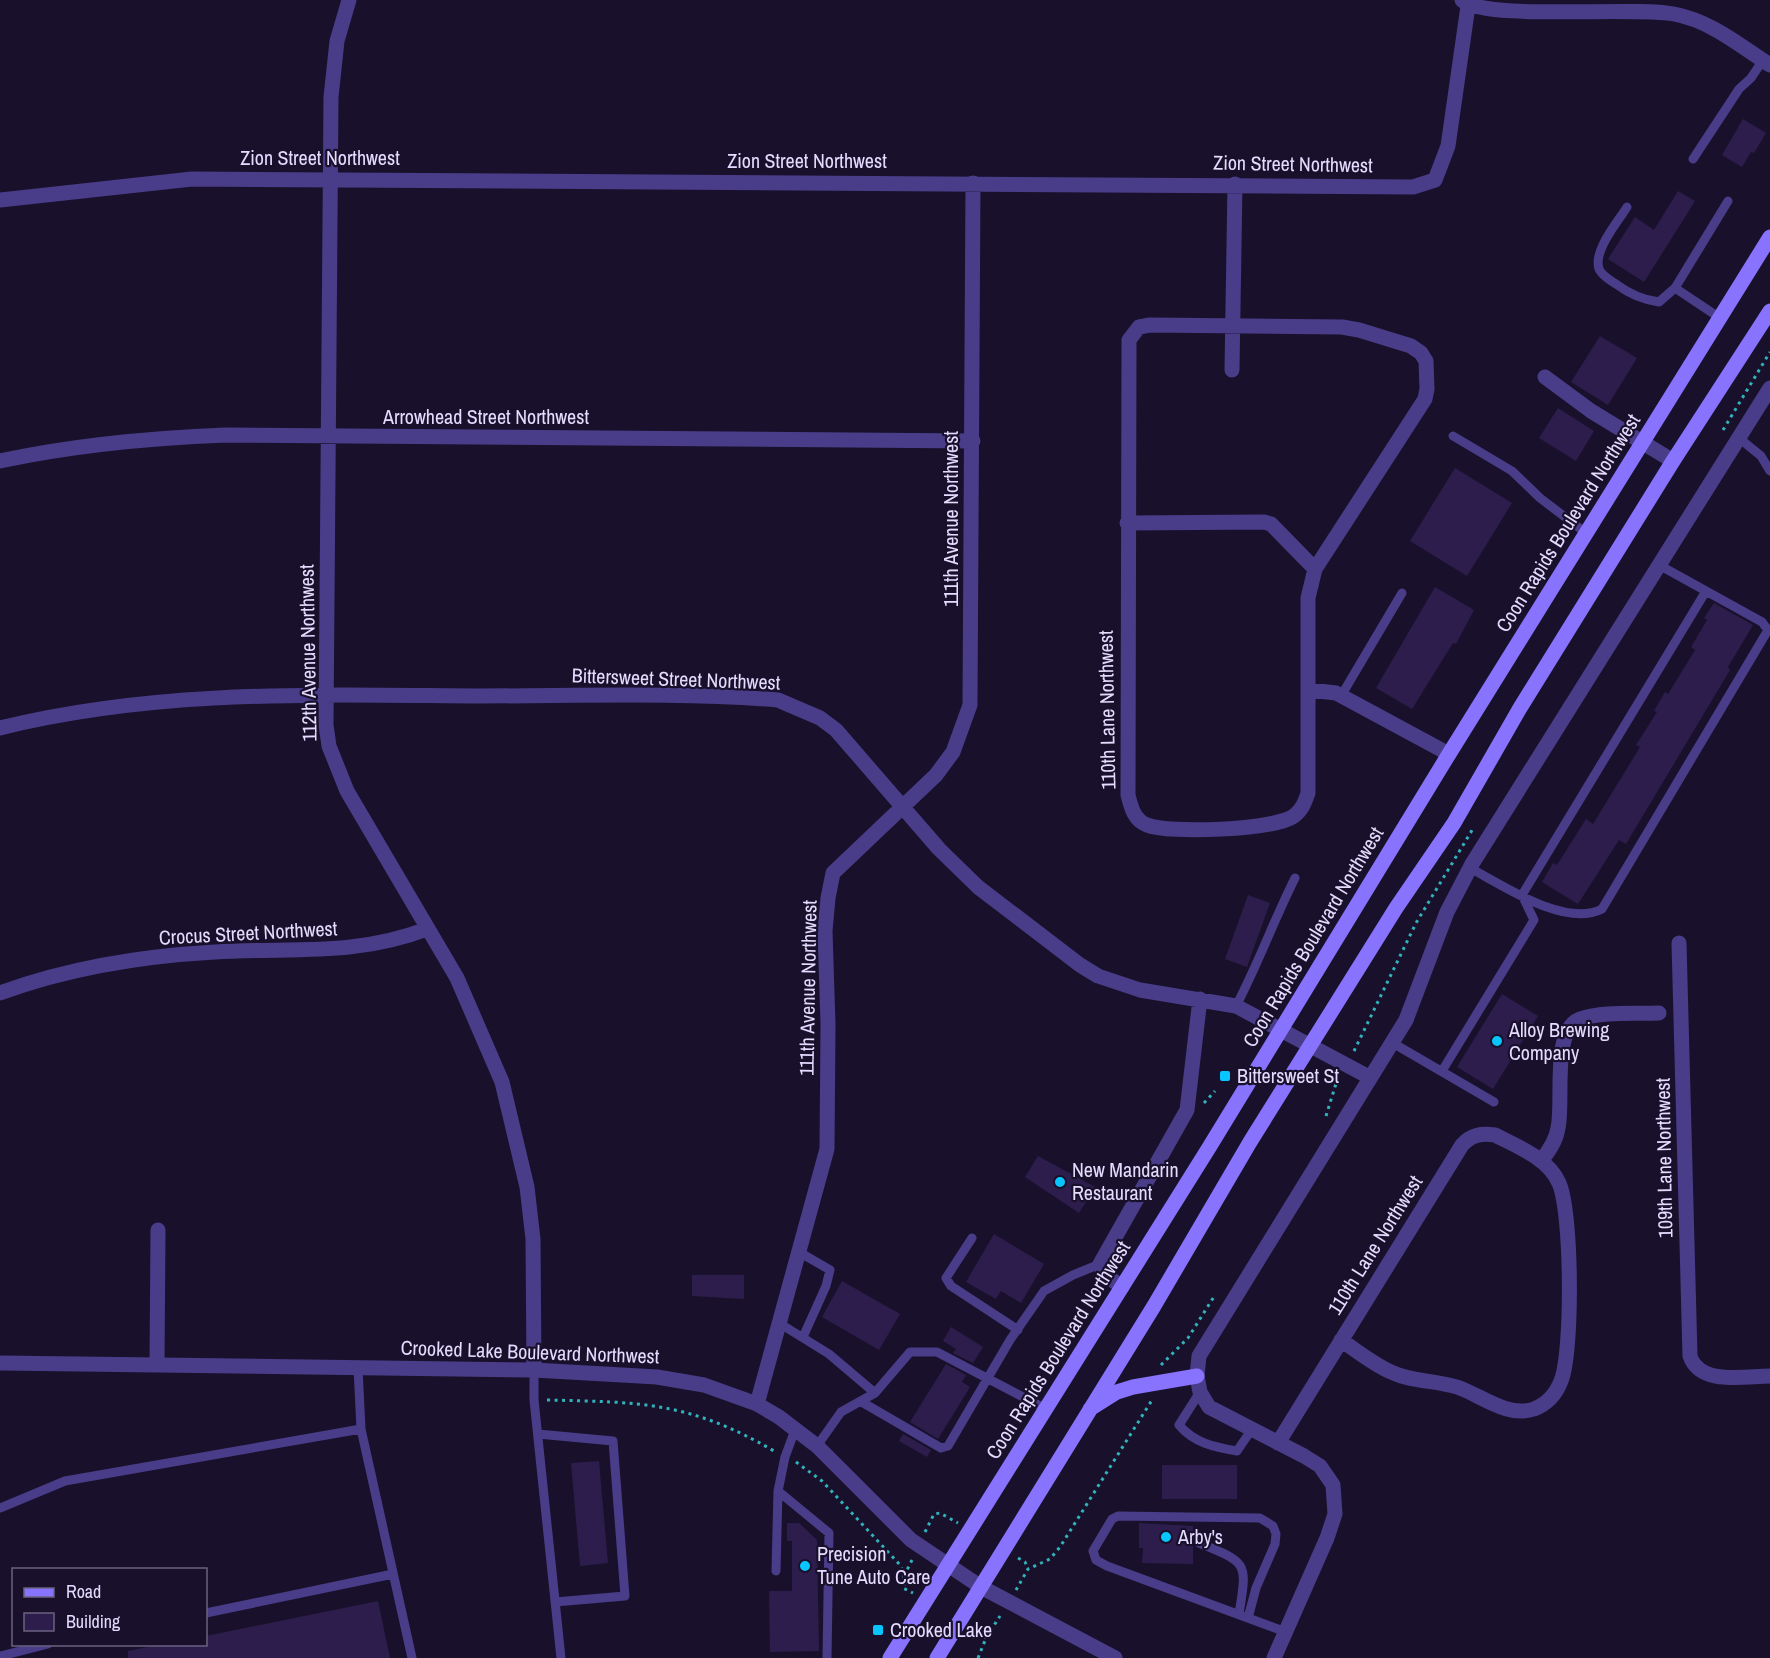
<svg xmlns="http://www.w3.org/2000/svg" width="1770" height="1658" font-family="'Archivo Narrow',sans-serif">
<rect width="100%" height="100%" fill="#19112b"/>
<path fill="#2d1d4c" d="M 1743,119 L 1766,133 L 1754,153 L 1751,152 L 1742,167 L 1722,155 Z
M 1678,191 L 1695,201 L 1644,282 L 1608,259 L 1635,217 L 1654,230 Z
M 1600,336 L 1637,358 L 1608,405 L 1571,382 Z
M 1558,408 L 1594,431 L 1576,461 L 1539,438 Z
M 1455,468 L 1512,503 L 1467,576 L 1410,541 Z
M 1435,587 L 1474,610 L 1456,644 L 1453,643 L 1412,709 L 1376,688 Z
M 1714,603 L 1753,625 L 1728,667 L 1730,670 L 1626,844 L 1619,840 L 1578,904 L 1542,882 L 1553,863 L 1557,865 L 1586,819 L 1593,824 L 1640,747 L 1636,745 L 1657,712 L 1654,711 L 1665,692 L 1668,694 L 1695,650 L 1691,647 L 1707,620 L 1704,618 Z
M 1248,895 L 1270,903 L 1247,967 L 1225,959 Z
M 1502,994 L 1538,1016 L 1493,1089 L 1457,1067 Z
M 1038,1156 L 1095,1187 L 1079,1213 L 1025,1177 Z
M 994,1234 L 1044,1264 L 1021,1303 L 1001,1291 L 996,1299 L 966,1282 Z
M 692,1275 L 744,1275 L 744,1299 L 692,1296 Z
M 842,1281 L 900,1314 L 879,1350 L 822,1317 Z
M 951,1327 L 983,1347 L 973,1363 L 953,1353 L 956,1349 L 943,1341 Z
M 946,1364 L 966,1375 L 962,1382 L 970,1387 L 938,1439 L 910,1422 Z
M 903,1434 L 931,1450 L 927,1457 L 899,1441 Z
M 599,1461 L 608,1563 L 580,1566 L 571,1463 Z
M 1162,1465 L 1237,1465 L 1237,1499 L 1162,1499 Z
M 787,1523 L 799,1523 L 817,1540 L 819,1651 L 770,1652 L 769,1591 L 792,1591 L 792,1541 L 787,1541 Z
M 1139,1523 L 1193,1526 L 1193,1564 L 1142,1563 L 1143,1548 L 1139,1548 Z
M 378,1601 L 390,1658 L 128,1658 L 128,1651 L 162,1644 L 206,1644 L 206,1636 Z"/>
<g fill="none" stroke-linecap="round" stroke-linejoin="round">
<path stroke="#31b3bc" stroke-width="3" stroke-dasharray="3 4.5" stroke-linecap="butt" d="M 1723,430 L 1770,352
M 1354,1051 L 1416,923 L 1474,827
M 1204,1103 L 1215,1091
M 1326,1116 L 1338,1077
M 1161,1365 L 1188,1338 L 1215,1295
M 547,1400 C 641,1402 690,1402 774,1451
M 796,1462 L 822,1481 L 901,1566 L 905,1582 L 903,1588 L 913,1593
M 925,1532 L 934,1514 L 940,1513 L 958,1523
M 1018,1558 L 1025,1562 L 1028,1569
M 904,1576 L 912,1560
M 1016,1590 L 1028,1569 L 1050,1559 L 1060,1547 L 1152,1400
M 972,1629 L 986,1638
M 978,1658 L 986,1638 L 1000,1616"/>
<path stroke="#493d89" stroke-width="9" d="M 1693,159 L 1739,89 L 1751,78 L 1763,60
M 1627,207 C 1618,222 1593,250 1599,269 C 1602,276 1610,280 1616,284 C 1628,293 1644,300 1659,302 L 1675,288
M 1720,318 L 1675,288 L 1728,201
M 1453,436 L 1512,471 L 1540,498 L 1586,533
M 1739,438 L 1761,456 L 1770,471
M 1341,696 L 1402,593
M 1470,868 C 1504,886 1565,928 1602,909 L 1768,630 L 1762,622 L 1706,591
M 1236,1006 C 1258,964 1274,920 1295,878
M 1391,1042 L 1494,1102
M 1442,1071 L 1534,920 L 1522,895 L 1706,591 L 1659,565
M 972,1238 L 946,1278 L 951,1286 L 1018,1330
M 799,1252 L 830,1270 L 826,1286 L 803,1337
M 779,1323 L 829,1354 L 875,1393
M 358,1368 L 361,1429 L 412,1658
M 534,1370 L 534,1400 L 561,1658
M 1200,1392 L 1179,1425 C 1194,1443 1214,1447 1237,1451 L 1252,1429
M 860,1401 L 941,1448 L 948,1446 L 1010,1340 L 1044,1291 L 1073,1275 L 1100,1264
M 795,1430 L 785,1457 L 778,1491 L 829,1533 L 827,1658
M 538,1434 L 613,1441 L 625,1596 L 555,1602
M 817,1446 L 841,1412 L 875,1393 L 910,1352 L 937,1352 L 1046,1409
M 0,1508 L 65,1481 L 361,1429
M 1199,1543 C 1249,1563 1247,1563 1239,1614
M 776,1571 L 778,1491
M 206,1613 L 393,1574
M 1248,1618 L 1256,1588 L 1275,1544 L 1276,1534 L 1273,1526 L 1260,1518 L 1118,1516 L 1112,1519 L 1093,1551 L 1096,1560 L 1107,1566 L 1286,1632
M 1,1656 L 48,1644"/>
<path stroke="#493d89" stroke-width="15" d="M 349,0 L 337,41 L 331,97 L 326,725 L 329,746 L 347,791 L 457,978 L 502,1082 L 527,1187 L 533,1239 L 534,1370
M 1462,0 C 1486,21 1631,6 1674,14 C 1711,21 1739,45 1770,65
M 0,200 L 192,179 L 1413,187 L 1435,180 L 1448,146 L 1468,6
M 1150,325 L 1342,327 L 1359,330 L 1411,346 L 1421,353 L 1426,361 L 1427,389 L 1425,399 L 1315,569 L 1308,598 L 1308,793 C 1305,802 1302,810 1294,816 C 1274,830 1169,834 1147,825 C 1134,820 1131,807 1128,795 L 1129,340 L 1139,327 Z
M 1232,370 L 1235,184
M 1545,377 L 1591,411 L 1673,461
M 0,461 C 74,445 151,438 226,435 L 973,441
M 1127,523 L 1264,522 L 1271,524 L 1315,569
M 1310,690 L 1336,693 L 1449,754
M 0,728 C 157,689 318,695 478,696 C 577,696 680,692 778,700 L 820,718 L 836,730 L 939,849 L 978,887 L 1080,965 L 1098,976 L 1140,990 L 1236,1006 L 1369,1077
M 1679,943 L 1690,1356 C 1700,1386 1745,1376 1770,1376
M 0,993 C 68,968 143,956 215,952 C 291,947 353,957 427,929
M 1541,1161 C 1549,1151 1556,1141 1558,1128 C 1564,1101 1551,1030 1580,1019 C 1603,1011 1634,1014 1659,1013
M 1122,1287 L 1104,1274 L 1100,1264 L 1187,1110 L 1200,999
M 157,1364 L 158,1230
M 757,1404 L 827,1149 L 828,1024 L 825,931 L 828,898 L 833,873 L 936,775 L 953,752 L 970,705 L 973,183
M 1278,1443 L 1462,1145 C 1471,1135 1481,1133 1495,1135 C 1517,1146 1549,1159 1559,1183 C 1572,1212 1573,1351 1561,1381 C 1556,1394 1547,1404 1534,1409 C 1507,1418 1481,1395 1457,1387 C 1435,1380 1412,1382 1391,1372 C 1373,1364 1357,1351 1341,1340
M 981,1587 L 1115,1658
M 1274,1658 L 1327,1538 L 1335,1514 L 1333,1485 L 1320,1466 L 1304,1456 L 1209,1407 L 1200,1392 L 1197,1376 L 1199,1356 L 1406,1020 L 1447,912 L 1472,864 L 1770,388"/>
<path stroke="#493d89" stroke-width="15" d="M 0,1363 L 534,1370 L 657,1377 L 704,1385 L 757,1404 L 779,1417 L 817,1446 L 911,1540 L 981,1587"/>
<path stroke="#8873fe" stroke-width="15" d="M 1090,1409 L 1117,1392 L 1133,1387 L 1197,1376
M 890,1658 L 1210,1146 L 1449,754 L 1770,237
M 937,1658 L 1154,1306 L 1250,1142 L 1396,908 L 1454,823 L 1520,708 L 1673,461 L 1770,311"/>
</g>
<g fill="#08c5fd" stroke="#19112b" stroke-width="2">
<circle cx="1497" cy="1041" r="6"/>
<rect x="1219" y="1070" width="12" height="12" rx="3"/>
<circle cx="1060" cy="1182" r="6"/>
<circle cx="1166" cy="1537" r="6"/>
<circle cx="805" cy="1566" r="6"/>
<rect x="872" y="1624" width="12" height="12" rx="3"/>
</g>
<g text-anchor="middle" stroke-width="4.5" stroke-linejoin="round" paint-order="stroke">
<g font-size="20" fill="#e4dbff" stroke="#19112b">
<text x="320" y="165">Zion Street Northwest</text>
<text x="807" y="168">Zion Street Northwest</text>
<text transform="translate(1293 164) rotate(1)" y="7">Zion Street Northwest</text>
<text x="486" y="424">Arrowhead Street Northwest</text>
<text transform="translate(951 519) rotate(-90)" y="7">111th Avenue Northwest</text>
<text transform="translate(1568 523) rotate(-58)" y="7">Coon Rapids Boulevard Northwest</text>
<text transform="translate(308 653) rotate(-91)" y="7">112th Avenue Northwest</text>
<text transform="translate(676 679) rotate(2)" y="7">Bittersweet Street Northwest</text>
<text transform="translate(1107 710) rotate(-91)" y="7">110th Lane Northwest</text>
<text transform="translate(248 933) rotate(-3)" y="7">Crocus Street Northwest</text>
<text transform="translate(1313 937) rotate(-59)" y="7">Coon Rapids Boulevard Northwest</text>
<text transform="translate(808 988) rotate(-89)" y="7">111th Avenue Northwest</text>
<text transform="translate(1664 1158) rotate(-91)" y="7">109th Lane Northwest</text>
<text transform="translate(1375 1245) rotate(-58)" y="7">110th Lane Northwest</text>
<text transform="translate(1058 1350) rotate(-58)" y="7">Coon Rapids Boulevard Northwest</text>
<text transform="translate(530 1352) rotate(2)" y="7">Crooked Lake Boulevard Northwest</text>
</g>
<g font-size="20" fill="#e4dbff" stroke="#19112b" text-anchor="start">
<text x="1509" y="1037">Alloy Brewing<tspan x="1509" dy="23">Company</tspan></text>
<text x="1237" y="1083">Bittersweet St</text>
<text x="1072" y="1177">New Mandarin<tspan x="1072" dy="23">Restaurant</tspan></text>
<text x="1178" y="1544">Arby's</text>
<text x="817" y="1561">Precision<tspan x="817" dy="23">Tune Auto Care</tspan></text>
<text x="890" y="1637">Crooked Lake</text>
</g>
</g>
<rect x="12" y="1568" width="195" height="78" fill="#19112b" stroke="#6a6280" stroke-width="1.5"/>
<rect x="24" y="1588" width="30" height="9" fill="#8873fe" stroke="#6a6280" stroke-width="1.5"/>
<text x="66" y="1598" font-size="18" fill="#e4dbff">Road</text>
<rect x="24" y="1613" width="30" height="18" fill="#2d1d4c" stroke="#6a6280" stroke-width="1.5"/>
<text x="66" y="1628" font-size="18" fill="#e4dbff">Building</text>
</svg>
